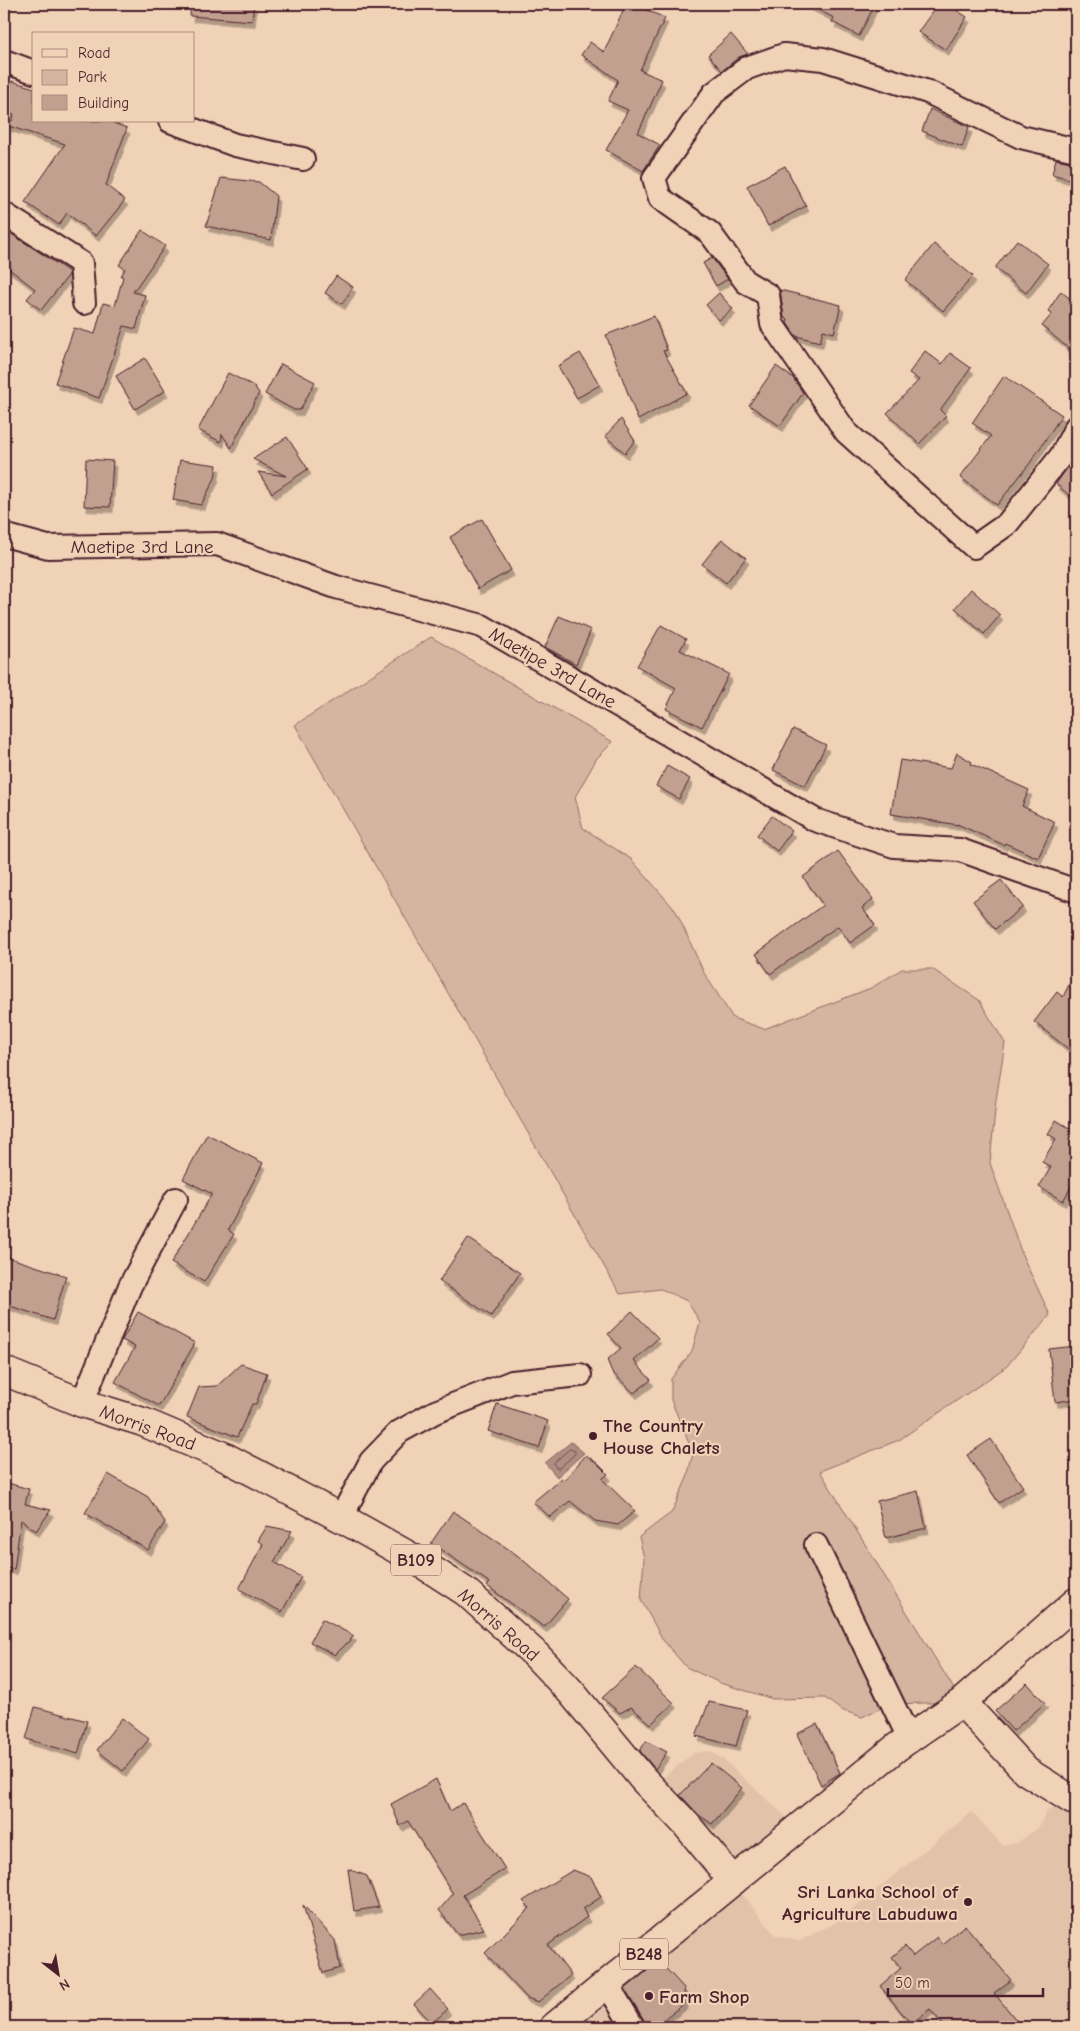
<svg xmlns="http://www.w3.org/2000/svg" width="1080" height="2031" font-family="'Comic Neue',sans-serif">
<defs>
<filter id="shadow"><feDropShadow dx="3" dy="5.5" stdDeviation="0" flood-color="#0004"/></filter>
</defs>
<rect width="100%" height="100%" fill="#f0d2b6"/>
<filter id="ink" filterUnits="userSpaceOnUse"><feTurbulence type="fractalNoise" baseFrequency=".02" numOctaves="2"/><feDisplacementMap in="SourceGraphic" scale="10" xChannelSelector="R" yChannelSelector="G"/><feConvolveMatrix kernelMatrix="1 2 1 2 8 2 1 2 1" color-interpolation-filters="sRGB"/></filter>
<g filter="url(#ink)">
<path fill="#e2c3aa" d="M 709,1751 L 723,1759 L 799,1829 L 733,1882 L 775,1935 L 799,1941 L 835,1923 L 972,1812 L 1002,1845 L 1017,1843 L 1038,1828 L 1047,1811 L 1072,1800 L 1076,1801 L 1076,2027 L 653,2027 L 685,2003 L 684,1988 L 649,1950 L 733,1882 L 660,1785 L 667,1774 L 694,1753 Z
M 607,1984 L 633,2027 L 554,2027 Z"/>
<path fill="#d5b4a0" stroke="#906a66" d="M 431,637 L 613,742 L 597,758 L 575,797 L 583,828 L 631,859 L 676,911 L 704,973 L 733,1018 L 764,1029 L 871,988 L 902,969 L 932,969 L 979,1000 L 1005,1043 L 996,1100 L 990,1163 L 1023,1257 L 1050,1315 L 1006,1367 L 899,1440 L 820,1471 L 962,1702 L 890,1704 L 862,1717 L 841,1710 L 825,1698 L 773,1699 L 720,1683 L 686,1667 L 663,1640 L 641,1600 L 644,1558 L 639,1537 L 672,1512 L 687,1478 L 693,1453 L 671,1400 L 671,1379 L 692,1351 L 700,1322 L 687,1301 L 661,1289 L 620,1294 L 295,725 Z"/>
<path fill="#b08d81" stroke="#87615f" d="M 571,1442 L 584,1453 L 557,1477 L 545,1463 Z"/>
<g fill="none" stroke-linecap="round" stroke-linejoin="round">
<path stroke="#734b4d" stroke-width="1" d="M 570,1449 L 575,1451 L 575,1454 L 559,1468 L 556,1468 L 554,1463 Z"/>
</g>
<path fill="#c2a08f" stroke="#4a1f2b" filter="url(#shadow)" d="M 191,4 L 254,4 L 252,21 L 190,16 Z
M 626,4 L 633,4 L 665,18 L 640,70 L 662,80 L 638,133 L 660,145 L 643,171 L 606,150 L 628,110 L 608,101 L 618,80 L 581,55 L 590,42 L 604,52 Z
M 807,4 L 875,4 L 859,36 L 832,22 L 834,18 Z
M 938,4 L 947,4 L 967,17 L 946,50 L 918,32 Z
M 731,34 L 748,54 L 739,57 L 722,71 L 708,55 Z
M 12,81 L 34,88 L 34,121 L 108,121 L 127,128 L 106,185 L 125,200 L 96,236 L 67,213 L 59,225 L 25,202 L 65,144 L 5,125 L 6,121 L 12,121 L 14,115 L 4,112 Z
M 930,109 L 969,127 L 962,147 L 922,131 Z
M 1056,159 L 1076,163 L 1076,181 L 1052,174 Z
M 785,166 L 806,206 L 768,226 L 747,186 Z
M 221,178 L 259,182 L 276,196 L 271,240 L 206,226 Z
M 4,229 L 68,271 L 69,275 L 41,310 L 27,299 L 35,289 L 4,265 Z
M 142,230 L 165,246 L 133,292 L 145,295 L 136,329 L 124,326 L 99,398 L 55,383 L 74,328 L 95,334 L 103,303 L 115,306 L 123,277 L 121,276 L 125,269 L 119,265 Z
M 1017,240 L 1048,264 L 1026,293 L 995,268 Z
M 934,244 L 973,276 L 943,311 L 905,280 Z
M 712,258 L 728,279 L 716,286 L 703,263 Z
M 336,276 L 353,287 L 342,304 L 325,293 Z
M 780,290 L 841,305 L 834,333 L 823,330 L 820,342 L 796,336 L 787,323 L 788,319 L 784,318 Z
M 1061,291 L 1076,304 L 1076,355 L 1042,326 L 1052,314 L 1048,311 Z
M 719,293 L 733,309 L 719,320 L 706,305 Z
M 654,316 L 667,350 L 663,351 L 687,393 L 638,420 L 606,335 Z
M 925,351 L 942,364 L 950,353 L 971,368 L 940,410 L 946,416 L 919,444 L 887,413 L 919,380 L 909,373 Z
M 580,353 L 600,385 L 577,398 L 558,366 Z
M 145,358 L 165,391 L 135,409 L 116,376 Z
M 281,364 L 315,382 L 300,410 L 294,410 L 265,394 Z
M 776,366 L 793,378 L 803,393 L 780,426 L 749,405 Z
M 228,373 L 254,386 L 259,393 L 231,448 L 222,434 L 221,442 L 198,430 Z
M 1004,376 L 1062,415 L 1030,463 L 997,505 L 960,477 L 991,436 L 972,423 Z
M 621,419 L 635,441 L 625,453 L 605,436 Z
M 287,437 L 308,469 L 272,493 L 258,472 L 286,476 L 253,459 Z
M 1076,455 L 1076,501 L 1056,484 Z
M 86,459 L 113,461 L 110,507 L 84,506 Z
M 180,460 L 217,465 L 215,478 L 201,505 L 173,500 Z
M 482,519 L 511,570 L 478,589 L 450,537 Z
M 722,539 L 746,558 L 726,583 L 702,564 Z
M 971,589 L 1000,615 L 984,634 L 955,608 Z
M 559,616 L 591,630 L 576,664 L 545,647 Z
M 661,625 L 686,639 L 680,650 L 729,674 L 702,727 L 666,709 L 676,688 L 637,666 Z
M 793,729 L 826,745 L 805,786 L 773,770 Z
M 957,753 L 972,762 L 971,764 L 1029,790 L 1022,806 L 1055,822 L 1038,858 L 1005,843 L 1004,845 L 957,824 L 958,825 L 891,814 L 900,760 L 951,768 Z
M 667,766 L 690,779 L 679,799 L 656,786 Z
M 772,816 L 792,831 L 777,851 L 757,835 Z
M 838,851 L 873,899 L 862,908 L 875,925 L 850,943 L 838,926 L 770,974 L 756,954 L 823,905 L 803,877 Z
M 1001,880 L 1023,907 L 995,929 L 973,901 Z
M 1076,970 L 1076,1055 L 1034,1022 L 1057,992 L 1063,997 Z
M 1056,1120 L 1076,1132 L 1076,1178 L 1063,1201 L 1039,1187 L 1051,1167 L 1042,1162 L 1056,1139 L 1048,1134 Z
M 207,1134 L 263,1163 L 228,1230 L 234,1234 L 204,1282 L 171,1263 L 212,1194 L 183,1179 Z
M 468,1238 L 520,1273 L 491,1316 L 439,1281 Z
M 4,1256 L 66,1276 L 53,1320 L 4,1304 Z
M 632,1311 L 658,1338 L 634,1361 L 651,1380 L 634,1393 L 612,1372 L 607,1360 L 621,1348 L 608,1334 Z
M 138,1312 L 195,1343 L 159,1406 L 115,1382 L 135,1347 L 122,1340 Z
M 1076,1346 L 1076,1399 L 1055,1402 L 1049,1349 Z
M 241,1364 L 267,1373 L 256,1404 L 252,1404 L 237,1437 L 187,1417 L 199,1387 L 217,1386 Z
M 497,1404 L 548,1421 L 539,1448 L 488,1431 Z
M 991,1439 L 1023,1487 L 999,1503 L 967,1455 Z
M 586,1455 L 597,1463 L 608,1474 L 602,1479 L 635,1511 L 618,1525 L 595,1521 L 570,1501 L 550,1517 L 533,1502 L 562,1478 L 564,1480 Z
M 108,1474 L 148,1497 L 165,1522 L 148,1550 L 85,1513 Z
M 4,1482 L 29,1489 L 25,1504 L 51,1510 L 36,1531 L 21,1520 L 14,1569 L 4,1568 Z
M 918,1491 L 926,1528 L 886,1538 L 877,1501 Z
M 453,1511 L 517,1555 L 568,1599 L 544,1627 L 487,1586 L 490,1583 L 431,1543 Z
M 267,1526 L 292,1531 L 274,1562 L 301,1577 L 282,1612 L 239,1589 L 263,1544 L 258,1541 Z
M 322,1619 L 354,1636 L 335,1655 L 310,1642 Z
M 636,1667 L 674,1703 L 651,1724 L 631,1707 L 620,1713 L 602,1698 Z
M 1027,1683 L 1045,1703 L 1013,1731 L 995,1711 Z
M 709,1702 L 747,1710 L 736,1746 L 696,1736 Z
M 35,1707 L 87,1721 L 78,1754 L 26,1739 Z
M 122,1718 L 149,1739 L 123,1771 L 97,1750 Z
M 817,1724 L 840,1773 L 821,1785 L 797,1734 Z
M 646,1741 L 667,1752 L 655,1769 L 640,1751 Z
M 711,1763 L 742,1788 L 712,1824 L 699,1815 L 680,1795 Z
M 436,1779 L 450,1811 L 463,1803 L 505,1869 L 463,1895 L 484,1929 L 458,1935 L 439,1910 L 453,1894 L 408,1821 L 400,1826 L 391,1804 Z
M 348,1869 L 367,1876 L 379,1907 L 354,1911 Z
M 573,1870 L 591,1877 L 601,1897 L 583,1909 L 587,1917 L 548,1945 L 571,1975 L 538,2002 L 527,1998 L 485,1953 L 530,1908 L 523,1901 Z
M 303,1905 L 335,1940 L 340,1968 L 323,1973 Z
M 965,1925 L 1011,1980 L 994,1993 L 1022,2027 L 945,2027 L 930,2009 L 911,2024 L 880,1986 L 901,1968 L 892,1957 L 905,1946 L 913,1956 L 937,1937 L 942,1944 Z
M 659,1961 L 684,1988 L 685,2003 L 653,2027 L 646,2027 L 644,2020 L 625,1989 Z
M 430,1989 L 448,2009 L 432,2023 L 414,2004 Z"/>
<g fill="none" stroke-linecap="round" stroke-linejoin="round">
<g stroke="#4a1f2b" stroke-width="26">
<path id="street" d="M 4,61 L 34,72
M 170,121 L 235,145 L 303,159
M 1076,150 L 1021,137 L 928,92 L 823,59 L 784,55 L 747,68 L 714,93 L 654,178 L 660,198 L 710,233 L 746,282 L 768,295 L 772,324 L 846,432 L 974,547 L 1007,524 L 1061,456 L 1076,427
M 4,214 L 81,263 L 84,303
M 4,535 L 48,547 L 217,544 L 336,587 L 482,626 L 815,820 L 894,846 L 960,850 L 1076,891
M 82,1403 L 130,1286 L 176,1199
M 345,1520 L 348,1504 L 371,1461 L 399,1432 L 435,1412 L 512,1382 L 580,1375
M 816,1545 L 909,1738
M 607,1984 L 633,2027"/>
</g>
<g stroke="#4a1f2b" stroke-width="31">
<path id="secondary" d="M 962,1702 L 1026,1771 L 1072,1800 L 1076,1801
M 733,1881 L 897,1747 L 962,1702 L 1076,1602"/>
</g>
<g stroke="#4a1f2b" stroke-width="31">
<path id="primary" d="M 4,1371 L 82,1403 L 143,1422 L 223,1456 L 345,1520 L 418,1561 L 466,1592 L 534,1653 L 571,1692 L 643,1779 L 685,1823 L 733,1881 L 554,2027"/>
</g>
<use href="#street" stroke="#f0d2b6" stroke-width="22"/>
<use href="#secondary" stroke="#f0d2b6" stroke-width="28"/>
<use href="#primary" stroke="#f0d2b6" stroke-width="28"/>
</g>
</g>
<g fill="#4a1f2b" stroke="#f0d2b6" stroke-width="2">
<circle cx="593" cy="1436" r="5"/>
<circle cx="968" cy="1902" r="5"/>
<circle cx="649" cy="1996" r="5"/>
</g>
<g text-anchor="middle" stroke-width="4.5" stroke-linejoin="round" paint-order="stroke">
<g fill="#f0d2b6" stroke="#7c5555" stroke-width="1">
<rect x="391" y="1544.5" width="50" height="31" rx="4"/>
<rect x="620" y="1938.5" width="48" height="31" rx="4"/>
</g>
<g font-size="18" font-weight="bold" fill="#4a1f2b">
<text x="416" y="1566">B109</text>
<text x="644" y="1960">B248</text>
</g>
<g font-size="19" fill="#4a1f2b" stroke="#f0d2b6">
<text x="142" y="553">Maetipe 3rd Lane</text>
<text transform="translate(553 667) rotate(30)" y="7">Maetipe 3rd Lane</text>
<text transform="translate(148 1427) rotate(20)" y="7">Morris Road</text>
<text transform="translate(499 1624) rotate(41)" y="7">Morris Road</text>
</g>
<g font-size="19" font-weight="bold" fill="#4a1f2b" stroke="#f0d2b6" text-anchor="start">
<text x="603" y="1432">The Country<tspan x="603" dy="22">House Chalets</tspan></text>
<text x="958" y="1898" text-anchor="end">Sri Lanka School of<tspan x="958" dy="22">Agriculture Labuduwa</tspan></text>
<text x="659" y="2003">Farm Shop</text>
</g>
</g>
<rect width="1080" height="2031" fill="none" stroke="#f0d2b6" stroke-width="20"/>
<rect x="10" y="10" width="1060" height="2011" fill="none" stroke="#4a1f2b" stroke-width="2" filter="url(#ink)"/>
<rect x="32" y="32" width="162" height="90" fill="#f0d2b6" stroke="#ae8a7e"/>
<rect x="42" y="49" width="25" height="8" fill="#f0d2b6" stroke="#ae8a7e"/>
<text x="78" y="58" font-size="15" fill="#4a1f2b">Road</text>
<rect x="42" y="70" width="25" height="15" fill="#d5b4a0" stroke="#ae8a7e"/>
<text x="78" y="82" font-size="15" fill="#4a1f2b">Park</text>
<rect x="42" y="95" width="25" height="15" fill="#c2a08f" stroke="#ae8a7e"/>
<text x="78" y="108" font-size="15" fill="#4a1f2b">Building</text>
<g transform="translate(58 1974) rotate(149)" stroke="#f0d2b6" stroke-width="4" paint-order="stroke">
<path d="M0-4L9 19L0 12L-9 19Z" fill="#4a1f2b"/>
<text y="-8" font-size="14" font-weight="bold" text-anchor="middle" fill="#4a1f2b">N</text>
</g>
<path d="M888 1988v8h155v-8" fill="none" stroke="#4a1f2b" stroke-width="2.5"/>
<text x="895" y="1988" font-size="15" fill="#4a1f2b" stroke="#f0d2b6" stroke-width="4" paint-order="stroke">50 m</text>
</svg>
